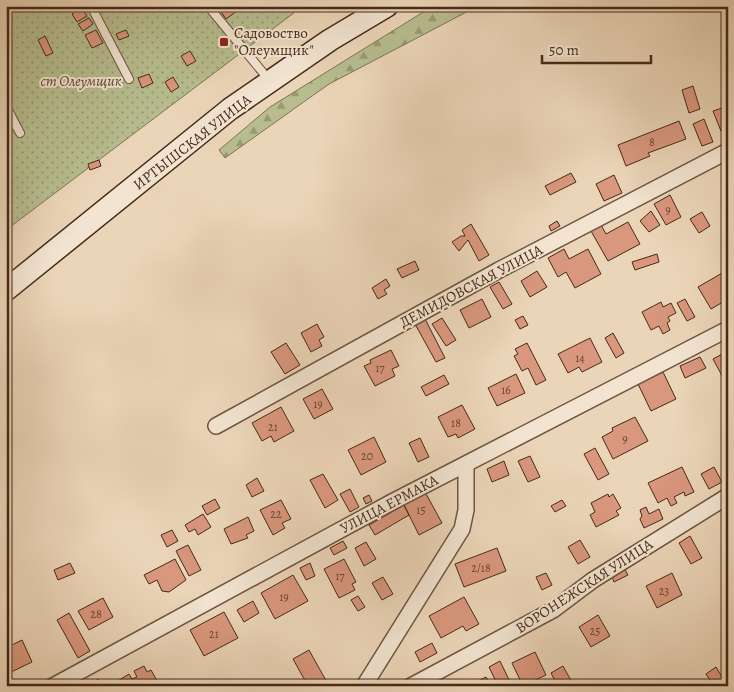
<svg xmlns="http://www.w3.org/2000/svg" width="734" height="692" font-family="Alegreya,serif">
<defs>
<pattern id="forest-firs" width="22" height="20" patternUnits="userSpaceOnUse" patternTransform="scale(1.25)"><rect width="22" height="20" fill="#b7bd8f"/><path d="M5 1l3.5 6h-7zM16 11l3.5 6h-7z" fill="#979a74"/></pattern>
<pattern id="garden-dots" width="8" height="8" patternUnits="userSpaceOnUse" patternTransform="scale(1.25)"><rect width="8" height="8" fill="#b7bd8f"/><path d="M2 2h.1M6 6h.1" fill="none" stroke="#979a74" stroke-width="1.8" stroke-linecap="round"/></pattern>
</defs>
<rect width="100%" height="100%" fill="#ebd5b8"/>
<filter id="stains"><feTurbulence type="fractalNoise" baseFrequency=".004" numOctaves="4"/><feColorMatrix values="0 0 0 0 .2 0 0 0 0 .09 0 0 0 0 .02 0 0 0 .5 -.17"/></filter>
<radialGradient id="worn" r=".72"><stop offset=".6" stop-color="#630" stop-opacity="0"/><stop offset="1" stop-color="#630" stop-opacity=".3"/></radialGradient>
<path fill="url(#forest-firs)" stroke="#7e7454" d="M 433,6 L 478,6 L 329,84 L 225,158 L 219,150 L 270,107 Z"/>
<path fill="url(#garden-dots)" stroke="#7e7454" d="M 6,6 L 303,6 L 6,230 Z"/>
<path fill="#d9977d" stroke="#462a18" d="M 217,6 L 244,6 L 226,19 Z
M 81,7 L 87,16 L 77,22 L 72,14 Z
M 89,18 L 93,24 L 83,31 L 78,24 Z
M 96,30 L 103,43 L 92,48 L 85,35 Z
M 126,30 L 129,36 L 119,40 L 116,34 Z
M 45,36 L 53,53 L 46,56 L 38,40 Z
M 190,51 L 196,61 L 187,66 L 181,56 Z
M 149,74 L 153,83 L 142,88 L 138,78 Z
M 173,77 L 179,87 L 171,92 L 165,82 Z
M 693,86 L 700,109 L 689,113 L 682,90 Z
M 728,106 L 728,129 L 721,131 L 713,111 Z
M 704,119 L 713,142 L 702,146 L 693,124 Z
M 679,121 L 686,139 L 648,153 L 650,156 L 626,166 L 618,145 Z
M 99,160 L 101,166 L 90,170 L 88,164 Z
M 571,173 L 576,182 L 550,195 L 545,186 Z
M 614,175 L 622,193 L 604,201 L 596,184 Z
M 670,195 L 681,217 L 666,225 L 654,204 Z
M 651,211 L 660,225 L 649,232 L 640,221 Z
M 702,212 L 710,226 L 699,233 L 690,219 Z
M 557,221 L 560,226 L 551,231 L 549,226 Z
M 628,222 L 640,244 L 608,261 L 591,231 L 601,225 L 606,234 Z
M 471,224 L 489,255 L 479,261 L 468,240 L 459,251 L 452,242 L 461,236 L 465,236 L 462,230 Z
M 564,249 L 569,259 L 588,249 L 601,274 L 575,288 L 566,272 L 558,277 L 548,258 Z
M 657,254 L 659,262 L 635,270 L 632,262 Z
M 415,261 L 419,270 L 402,278 L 397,269 Z
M 537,271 L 547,287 L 530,297 L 521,281 Z
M 724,272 L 728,279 L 728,299 L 711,309 L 698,287 Z
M 386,279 L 390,286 L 384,290 L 387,294 L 378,299 L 372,288 Z
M 499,282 L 512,304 L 503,309 L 490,287 Z
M 482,299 L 491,317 L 469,328 L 460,310 Z
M 685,299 L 695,317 L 687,321 L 677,303 Z
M 661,302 L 663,307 L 671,303 L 676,313 L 668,317 L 670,321 L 667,323 L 670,330 L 663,334 L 659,326 L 651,330 L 642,312 Z
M 523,316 L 528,325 L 520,329 L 515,320 Z
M 442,318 L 456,340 L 446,346 L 432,324 Z
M 425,319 L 445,358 L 436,362 L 415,324 Z
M 317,324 L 324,337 L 319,340 L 322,346 L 311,352 L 301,333 Z
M 613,333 L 624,353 L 616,358 L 605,338 Z
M 590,338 L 602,362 L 582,372 L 579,367 L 568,373 L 558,354 Z
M 286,343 L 300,365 L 285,374 L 271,352 Z
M 527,343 L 546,380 L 536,385 L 528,368 L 522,371 L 514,356 L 518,354 L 515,349 Z
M 391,350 L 399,366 L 392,369 L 395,376 L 375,386 L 364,366 L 371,363 L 370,360 Z
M 728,351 L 728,385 L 727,385 L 713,359 Z
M 700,357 L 706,368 L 685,378 L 680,366 Z
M 663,372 L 676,399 L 651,411 L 638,384 Z
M 516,374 L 525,393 L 497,406 L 488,388 Z
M 444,375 L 449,384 L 426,396 L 421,387 Z
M 322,389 L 333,409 L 314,419 L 303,399 Z
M 462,405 L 475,429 L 458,438 L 456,434 L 448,437 L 438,417 Z
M 281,407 L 294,431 L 274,442 L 271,436 L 262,441 L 252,423 Z
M 635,417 L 648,441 L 613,459 L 602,437 L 613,431 L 612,428 Z
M 374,437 L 386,462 L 361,475 L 348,450 Z
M 420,438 L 429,457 L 418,462 L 409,443 Z
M 595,448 L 609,474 L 598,480 L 584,454 Z
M 530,456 L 540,477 L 528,482 L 518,461 Z
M 504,461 L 509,475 L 492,482 L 487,469 Z
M 682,467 L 694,492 L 685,496 L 684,492 L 674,497 L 677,503 L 671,506 L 667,498 L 658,503 L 648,483 Z
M 714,467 L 722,482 L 709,489 L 701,474 Z
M 323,474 L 338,500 L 325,508 L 310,480 Z
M 257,478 L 264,491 L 252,497 L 246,485 Z
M 350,489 L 359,507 L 350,512 L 340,494 Z
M 425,492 L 442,523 L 419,535 L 403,503 Z
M 608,494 L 609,497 L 613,494 L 621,508 L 616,511 L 619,515 L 596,527 L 590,515 L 595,512 L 591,503 Z
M 369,495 L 372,501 L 366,504 L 363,498 Z
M 215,499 L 220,508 L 207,515 L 202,506 Z
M 281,500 L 291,519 L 282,523 L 285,528 L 273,535 L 260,510 Z
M 562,500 L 566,506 L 555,512 L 551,506 Z
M 404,505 L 409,515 L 375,535 L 369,525 Z
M 646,507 L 649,514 L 659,509 L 663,519 L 644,528 L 640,519 L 642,516 L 640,510 Z
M 203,514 L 211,527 L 198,535 L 195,529 L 189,532 L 185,525 Z
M 728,516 L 728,530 L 722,520 Z
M 248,517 L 254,531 L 246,535 L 248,538 L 231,544 L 224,529 Z
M 172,530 L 178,541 L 167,547 L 161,535 Z
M 690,536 L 702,558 L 691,564 L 679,543 Z
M 580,540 L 590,557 L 578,564 L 568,547 Z
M 343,541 L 347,548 L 334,555 L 330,548 Z
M 366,542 L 376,559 L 364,566 L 355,548 Z
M 188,545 L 201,570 L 189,576 L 176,551 Z
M 497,548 L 506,571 L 464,587 L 455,564 Z
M 175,559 L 186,580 L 169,592 L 162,591 L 157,580 L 149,584 L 144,575 Z
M 344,559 L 356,582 L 352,584 L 355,590 L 339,598 L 324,569 Z
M 70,563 L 75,573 L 58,580 L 54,570 Z
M 310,563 L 315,576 L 306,580 L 300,568 Z
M 624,568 L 628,575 L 614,582 L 611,574 Z
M 546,573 L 552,585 L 542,590 L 536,577 Z
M 672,573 L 682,595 L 657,608 L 646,586 Z
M 293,575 L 308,601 L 275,619 L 261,593 Z
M 383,577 L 393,594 L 382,600 L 372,583 Z
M 358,596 L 365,607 L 358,611 L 351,600 Z
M 464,597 L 479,624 L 466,631 L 463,626 L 441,638 L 429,616 Z
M 103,598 L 113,617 L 89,630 L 78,611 Z
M 253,601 L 259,613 L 244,622 L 237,610 Z
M 224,612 L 238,638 L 204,656 L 190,630 Z
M 69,613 L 90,651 L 78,658 L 57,620 Z
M 598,615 L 610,636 L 591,647 L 579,627 Z
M 22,640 L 32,662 L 9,673 L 6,668 L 6,648 Z
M 432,643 L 437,653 L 420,662 L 415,652 Z
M 309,650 L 329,686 L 308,686 L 293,659 Z
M 535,652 L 546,675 L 523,686 L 512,663 Z
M 500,661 L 512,686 L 498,686 L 489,667 Z
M 144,666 L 147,672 L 151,670 L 160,686 L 118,686 L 116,682 L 129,674 L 132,679 L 137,677 L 134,671 Z
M 563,666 L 574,686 L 551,686 L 556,683 L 551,673 Z
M 716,667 L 725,682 L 720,686 L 714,686 L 706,674 Z
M 486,677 L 491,686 L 469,686 Z
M 98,679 L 102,686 L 87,686 Z"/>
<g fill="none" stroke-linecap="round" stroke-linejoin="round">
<g stroke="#6f5540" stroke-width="10">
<path id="lane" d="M 91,6 L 129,79
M 208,6 L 269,80
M 6,106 L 20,133"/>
</g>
<g stroke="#6f5540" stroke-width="18">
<path id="street" d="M 216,426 L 499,270 L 728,151
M 53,686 L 392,502 L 728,329
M 364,686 L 462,529 L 466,510 L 466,465
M 411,686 L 553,610 L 593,580 L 728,496"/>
</g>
<g stroke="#462a18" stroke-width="24">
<path id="secondary" d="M 6,290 L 230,109 L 330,40 L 387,6"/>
</g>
<use href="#lane" stroke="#f2e4d1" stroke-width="8"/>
<use href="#street" stroke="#f2e4d1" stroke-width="15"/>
<use href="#secondary" stroke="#f2e4d1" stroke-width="21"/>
</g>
<rect fill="#8f2418" stroke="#f2e4d1" stroke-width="2" x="219" y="37" width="10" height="10" rx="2.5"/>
<g text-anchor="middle" stroke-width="4" stroke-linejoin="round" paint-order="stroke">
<g font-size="12" fill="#6b4531">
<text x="652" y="146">8</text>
<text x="668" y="214">9</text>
<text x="580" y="362">14</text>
<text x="380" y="372">17</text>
<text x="506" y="394">16</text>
<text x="318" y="408">19</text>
<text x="456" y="427">18</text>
<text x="273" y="431">21</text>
<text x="625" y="443">9</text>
<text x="367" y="460">20</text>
<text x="421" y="514">15</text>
<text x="276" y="518">22</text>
<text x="481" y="572">2/18</text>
<text x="340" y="580">17</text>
<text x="664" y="595">23</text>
<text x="284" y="601">19</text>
<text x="96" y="618">28</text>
<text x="595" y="635">25</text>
<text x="214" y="638">21</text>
</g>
<g font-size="15" fill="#462a18" stroke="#f2e4d1" text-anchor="start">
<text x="234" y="38">Садовоство<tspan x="234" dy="17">"Олеумщик"</tspan></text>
</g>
<g font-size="15" font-style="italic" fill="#5d4730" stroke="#f2e4d1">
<text x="81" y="86">ст Олеумщик</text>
</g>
<g font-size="15" fill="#462a18" stroke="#f2e4d1">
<text transform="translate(192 142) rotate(-38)" y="5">ИРТЫШСКАЯ УЛИЦА</text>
<text transform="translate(471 286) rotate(-28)" y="5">ДЕМИДОВСКАЯ УЛИЦА</text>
<text transform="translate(389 504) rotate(-28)" y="5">УЛИЦА ЕРМАКА</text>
<text transform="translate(584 586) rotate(-33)" y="5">ВОРОНЕЖСКАЯ УЛИЦА</text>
</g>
</g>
<rect width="734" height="692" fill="none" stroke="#ebd5b8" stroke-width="25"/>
<rect x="8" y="8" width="719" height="677" fill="none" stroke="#462a18" stroke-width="2.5"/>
<rect x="12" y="12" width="709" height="667" fill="none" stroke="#462a18"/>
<path d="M542 55v8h109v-8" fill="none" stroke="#462a18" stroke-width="2.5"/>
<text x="549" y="55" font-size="15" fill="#462a18" stroke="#f2e4d1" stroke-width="4" paint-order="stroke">50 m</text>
<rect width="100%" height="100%" filter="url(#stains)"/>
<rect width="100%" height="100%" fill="url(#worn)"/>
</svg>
